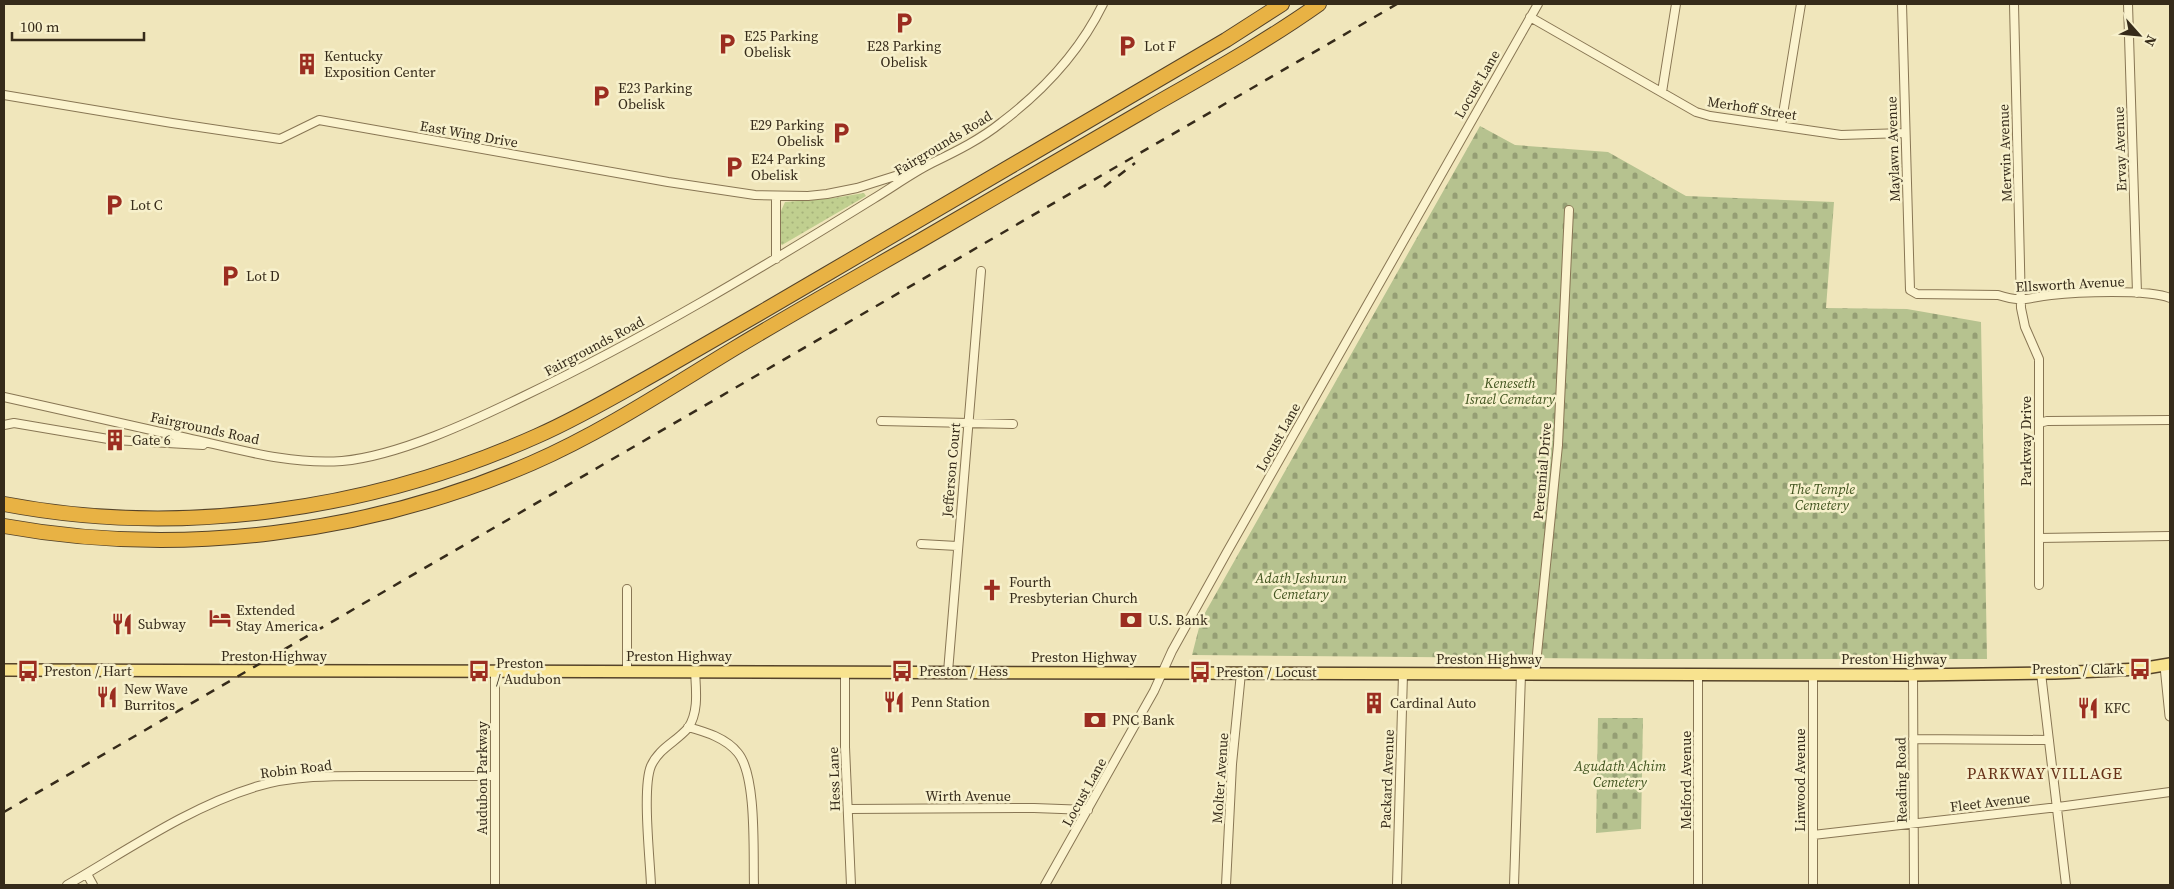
<svg xmlns="http://www.w3.org/2000/svg" width="2174" height="889" font-family="'Source Serif 4',serif">
<defs>
<pattern id="grass-dots" width="8" height="8" patternUnits="userSpaceOnUse" patternTransform="scale(1.25)"><rect width="8" height="8" fill="#c0cf8f"/><path d="M2 2h.1M6 6h.1" fill="none" stroke="#a6b27b" stroke-width="1.8" stroke-linecap="round"/></pattern>
<pattern id="cemetery-stones" width="16" height="16" patternUnits="userSpaceOnUse" patternTransform="scale(1.25)"><rect width="16" height="16" fill="#b6c28f"/><path d="M2 7V4a2 2 0 0 1 4 0v3zM10 15v-3a2 2 0 0 1 4 0v3z" fill="#959e74"/></pattern>
</defs>
<rect width="100%" height="100%" fill="#f0e6bb"/>
<path fill="url(#grass-dots)" d="M 864,193 L 866,196 L 782,245 L 780,243 L 781,211 L 785,202 L 834,198 Z"/>
<path fill="url(#cemetery-stones)" d="M 1480,126 L 1515,145 L 1608,152 L 1686,196 L 1834,202 L 1826,308 L 1907,309 L 1981,322 L 1987,659 L 1651,659 L 1192,655 L 1201,620 Z
M 1598,718 L 1643,718 L 1641,829 L 1596,833 Z"/>
<g fill="none" stroke-linecap="round" stroke-linejoin="round">
<g stroke="#887654" stroke-width="10">
<path id="minor" d="M 1902,4 L 1910,290 L 1917,294 L 1998,295 C 2024,303 2025,298 2051,295 C 2076,292 2149,289 2170,298
M 2014,4 L 2021,308 L 2025,327 L 2039,359 L 2039,585
M 2128,4 L 2137,293
M 1530,17 L 1696,112 L 1710,116 L 1841,135 L 1904,133
M 1662,92 L 1676,4
M 4,95 L 172,123 L 280,139 L 319,120 L 668,182 L 755,195 L 808,196 L 827,194 L 857,188 L 911,171
M 1781,126 L 1801,4
M 776,259 L 776,197
M 4,397 C 65,411 126,424 187,438 C 237,449 290,465 342,461 C 398,456 473,421 524,396 C 645,338 760,269 873,199 C 893,187 912,173 932,163 C 957,151 981,139 1002,122 C 1044,90 1080,51 1103,4
M 881,421 L 1013,424
M 2039,423 L 2047,421 L 2170,420
M 4,425 L 14,423 L 114,440 L 203,445
M 2039,538 L 2170,536
M 921,544 L 957,546
M 627,589 L 627,671
M 845,671 L 845,747 L 851,885
M 948,672 L 981,271
M 2041,673 L 2066,885
M 1535,674 L 1558,445 L 1569,210
M 1698,674 L 1698,885
M 1913,675 L 1914,885
M 688,727 C 706,732 726,738 738,753 C 757,776 753,854 754,885
M 1913,739 L 2049,740
M 848,809 L 1034,808 L 1088,810
M 1813,835 L 2058,807 L 2170,792
M 87,874 L 93,885
M 67,885 C 126,851 189,807 255,787 C 297,774 344,776 387,776 C 423,776 458,776 494,776
M 495,885 L 495,671
M 651,885 C 650,859 642,788 651,766 C 659,748 676,742 688,728 C 699,712 696,690 695,671
M 1045,885 L 1154,691 L 1172,651 L 1227,552 L 1538,4
M 1226,885 L 1232,764 L 1241,673
M 1397,885 L 1403,674
M 1514,885 L 1521,674
M 1813,885 L 1813,674"/>
</g>
<g stroke="#887654" stroke-width="11">
<path id="tertiary" d="M 2165,666 L 2170,716"/>
</g>
<g stroke="#554329" stroke-width="14">
<path id="primary" d="M 4,670 L 1913,675 L 2055,673 L 2140,669 L 2170,664"/>
</g>
<g stroke="#554329" stroke-width="16">
<path id="motorway" d="M 4,504 C 182,538 372,510 537,436 C 578,418 617,395 656,373 C 712,341 769,308 825,275 C 959,197 1092,118 1226,40 L 1282,4
M 4,526 C 180,558 368,534 532,463 C 603,432 669,388 735,348 C 795,312 857,277 918,242 C 993,198 1069,154 1145,110 C 1204,76 1264,43 1319,4"/>
</g>
<use href="#minor" stroke="#fbf3ce" stroke-width="8"/>
<use href="#tertiary" stroke="#fbf3ce" stroke-width="9"/>
<use href="#primary" stroke="#f8e38f" stroke-width="11"/>
<use href="#motorway" stroke="#e8b244" stroke-width="14"/>
<path stroke="#362b1a" stroke-width="2.5" stroke-dasharray="9 9" stroke-linecap="butt" d="M 1104,187 L 1135,163
M 4,812 L 1397,4"/>
</g>
<defs>
<g id="parking-bare" transform="scale(1.725)"><path d="M-3.5-5.5H1a3.5 3.5 0 0 1 0 7H-1V5.5H-3.5ZM-1-3.4V-.6H.8a1.4 1.4 0 0 0 0-2.8Z" fill="#9b2d20" stroke="#f7f0cb" stroke-width="2.5" paint-order="stroke"/></g>
<g id="building-bare" transform="scale(1.725)"><path d="M-4-6H4V6H1V3H-1V6H-4ZM-2.5-4.3h1.7v1.8h-1.7ZM.8-4.3h1.7v1.8H.8ZM-2.5-1h1.7V.8h-1.7ZM.8-1h1.7V.8H.8Z" fill="#9b2d20" stroke="#f7f0cb" stroke-width="2.5" paint-order="stroke"/></g>
<g id="church-bare" transform="scale(1.725)"><path d="M-1.2-6h2.4v3.5h3.3v2.4h-3.3V6h-2.4V-.1h-3.3v-2.4h3.3Z" fill="#9b2d20" stroke="#f7f0cb" stroke-width="2.5" paint-order="stroke"/></g>
<g id="hotel-bare" transform="scale(1.725)"><path d="M-6-4.5h1.5V1H6V5H4.5V3h-9V5H-6ZM-4 0a1.8 1.8 0 1 1 3.6 0ZM.5 0V-2.5h3Q6-2.5 6 0Z" fill="#9b2d20" stroke="#f7f0cb" stroke-width="2.5" paint-order="stroke"/></g>
<g id="bank-bare" transform="scale(1.725)"><path d="M-6-4H6V4H-6ZM0-2.3a2.3 2.3 0 1 0 0 4.6a2.3 2.3 0 1 0 0-4.6Z" fill="#9b2d20" stroke="#f7f0cb" stroke-width="2.5" paint-order="stroke"/></g>
<g id="restaurant-bare" transform="scale(1.725)"><path d="M-5-6h1v4h1v-4h1v4h1v-4h1v5L-1.5 .5V6h-2V.5L-5-1ZM5-6V6H3V1.5H1.5Q1.5-4 5-6Z" fill="#9b2d20" stroke="#f7f0cb" stroke-width="2.5" paint-order="stroke"/></g>
<g id="bus-bare" transform="scale(1.725)"><path d="M-5-6H5V4H4V6H2V4H-2V6H-4V4H-5ZM-3.5-4V0h7V-4ZM-3.5 1.2v1.5H-2V1.2ZM2 1.2v1.5H3.5V1.2Z" fill="#9b2d20" stroke="#f7f0cb" stroke-width="2.5" paint-order="stroke"/></g>
</defs>
<g fill-rule="evenodd">
<use href="#parking-bare" x="904" y="23"/>
<use href="#parking-bare" x="727" y="44"/>
<use href="#parking-bare" x="1127" y="46"/>
<use href="#building-bare" x="307" y="64"/>
<use href="#parking-bare" x="601" y="96"/>
<use href="#parking-bare" x="841" y="133"/>
<use href="#parking-bare" x="734" y="167"/>
<use href="#parking-bare" x="114" y="205"/>
<use href="#parking-bare" x="230" y="276"/>
<use href="#building-bare" x="115" y="440"/>
<use href="#church-bare" x="992" y="590"/>
<use href="#hotel-bare" x="220" y="618"/>
<use href="#bank-bare" x="1131" y="620"/>
<use href="#restaurant-bare" x="122" y="624"/>
<use href="#bus-bare" x="2140" y="669"/>
<use href="#bus-bare" x="28" y="671"/>
<use href="#bus-bare" x="479" y="671"/>
<use href="#bus-bare" x="902" y="671"/>
<use href="#bus-bare" x="1200" y="672"/>
<use href="#restaurant-bare" x="107" y="697"/>
<use href="#restaurant-bare" x="894" y="702"/>
<use href="#building-bare" x="1374" y="703"/>
<use href="#restaurant-bare" x="2088" y="708"/>
<use href="#bank-bare" x="1095" y="720"/>
</g>
<g text-anchor="middle" stroke-width="5" stroke-linejoin="round" paint-order="stroke">
<g font-size="14" fill="#362b1a" stroke="#f7f0cb" text-anchor="start">
<text x="744" y="41">E25 Parking<tspan x="744" dy="16">Obelisk</tspan></text>
<text x="904" y="51" text-anchor="middle">E28 Parking<tspan x="904" dy="16">Obelisk</tspan></text>
<text x="1144" y="51">Lot F</text>
<text x="324" y="61">Kentucky<tspan x="324" dy="16">Exposition Center</tspan></text>
<text x="618" y="93">E23 Parking<tspan x="618" dy="16">Obelisk</tspan></text>
<text x="824" y="130" text-anchor="end">E29 Parking<tspan x="824" dy="16">Obelisk</tspan></text>
<text x="751" y="164">E24 Parking<tspan x="751" dy="16">Obelisk</tspan></text>
<text x="130" y="210">Lot C</text>
<text x="246" y="281">Lot D</text>
<text x="132" y="445">Gate 6</text>
<text x="1009" y="587">Fourth<tspan x="1009" dy="16">Presbyterian Church</tspan></text>
<text x="236" y="615">Extended<tspan x="236" dy="16">Stay America</tspan></text>
<text x="1148" y="625">U.S. Bank</text>
<text x="138" y="629">Subway</text>
<text x="496" y="668">Preston<tspan x="496" dy="16">/ Audubon</tspan></text>
<text x="2124" y="674" text-anchor="end">Preston / Clark</text>
<text x="44" y="676">Preston / Hart</text>
<text x="919" y="676">Preston / Hess</text>
<text x="1216" y="677">Preston / Locust</text>
<text x="124" y="694">New Wave<tspan x="124" dy="16">Burritos</tspan></text>
<text x="911" y="707">Penn Station</text>
<text x="1390" y="708">Cardinal Auto</text>
<text x="2104" y="713">KFC</text>
<text x="1112" y="725">PNC Bank</text>
</g>
<g font-size="14" fill="#362b1a" stroke="#f7f0cb">
<text transform="translate(1477 84) rotate(-60)" y="5">Locust Lane</text>
<text transform="translate(1752 108) rotate(9)" y="5">Merhoff Street</text>
<text transform="translate(469 134) rotate(10)" y="5">East Wing Drive</text>
<text transform="translate(943 143) rotate(-31)" y="5">Fairgrounds Road</text>
<text transform="translate(1893 149) rotate(-92)" y="5">Maylawn Avenue</text>
<text transform="translate(2120 149) rotate(-92)" y="5">Ervay Avenue</text>
<text transform="translate(2005 153) rotate(-92)" y="5">Merwin Avenue</text>
<text transform="translate(2070 284) rotate(-3)" y="5">Ellsworth Avenue</text>
<text transform="translate(594 346) rotate(-28)" y="5">Fairgrounds Road</text>
<text transform="translate(205 428) rotate(12)" y="5">Fairgrounds Road</text>
<text transform="translate(1278 437) rotate(-61)" y="5">Locust Lane</text>
<text transform="translate(2026 441) rotate(-90)" y="5">Parkway Drive</text>
<text transform="translate(951 470) rotate(-85)" y="5">Jefferson Court</text>
<text transform="translate(1542 471) rotate(-85)" y="5">Perennial Drive</text>
<text x="274" y="661">Preston Highway</text>
<text x="679" y="661">Preston Highway</text>
<text x="1084" y="662">Preston Highway</text>
<text x="1489" y="664">Preston Highway</text>
<text x="1894" y="664">Preston Highway</text>
<text transform="translate(296 769) rotate(-7)" y="5">Robin Road</text>
<text transform="translate(482 778) rotate(-90)" y="5">Audubon Parkway</text>
<text transform="translate(1220 778) rotate(-86)" y="5">Molter Avenue</text>
<text transform="translate(834 779) rotate(-92)" y="5">Hess Lane</text>
<text transform="translate(1387 779) rotate(-88)" y="5">Packard Avenue</text>
<text transform="translate(1686 780) rotate(-90)" y="5">Melford Avenue</text>
<text transform="translate(1800 780) rotate(-90)" y="5">Linwood Avenue</text>
<text transform="translate(1901 780) rotate(-91)" y="5">Reading Road</text>
<text transform="translate(1084 792) rotate(-61)" y="5">Locust Lane</text>
<text x="968" y="801">Wirth Avenue</text>
<text transform="translate(1990 802) rotate(-7)" y="5">Fleet Avenue</text>
</g>
<g font-size="14" font-style="italic" fill="#41541f" stroke="#f7f0cb">
<text x="1510" y="388">Keneseth<tspan x="1510" dy="16">Israel Cemetary</tspan></text>
<text x="1822" y="494">The Temple<tspan x="1822" dy="16">Cemetery</tspan></text>
<text x="1301" y="583">Adath Jeshurun<tspan x="1301" dy="16">Cemetary</tspan></text>
<text x="1620" y="771">Agudath Achim<tspan x="1620" dy="16">Cemetery</tspan></text>
</g>
<g font-size="16" letter-spacing="1" fill="#663017" stroke="#f7f0cb">
<text x="2045" y="779">PARKWAY VILLAGE</text>
</g>
</g>
<rect width="2174" height="889" fill="none" stroke="#362b1a" stroke-width="10"/>
<g transform="translate(2139 35) rotate(117)" stroke="#f7f0cb" stroke-width="4" paint-order="stroke">
<path d="M0-4L9 19L0 12L-9 19Z" fill="#362b1a"/>
<text y="-8" font-size="14" font-weight="bold" text-anchor="middle" fill="#362b1a">N</text>
</g>
<path d="M12 32v8h132v-8" fill="none" stroke="#362b1a" stroke-width="2.5"/>
<text x="20" y="32" font-size="15" fill="#362b1a" stroke="#f7f0cb" stroke-width="4" paint-order="stroke">100 m</text>
</svg>
